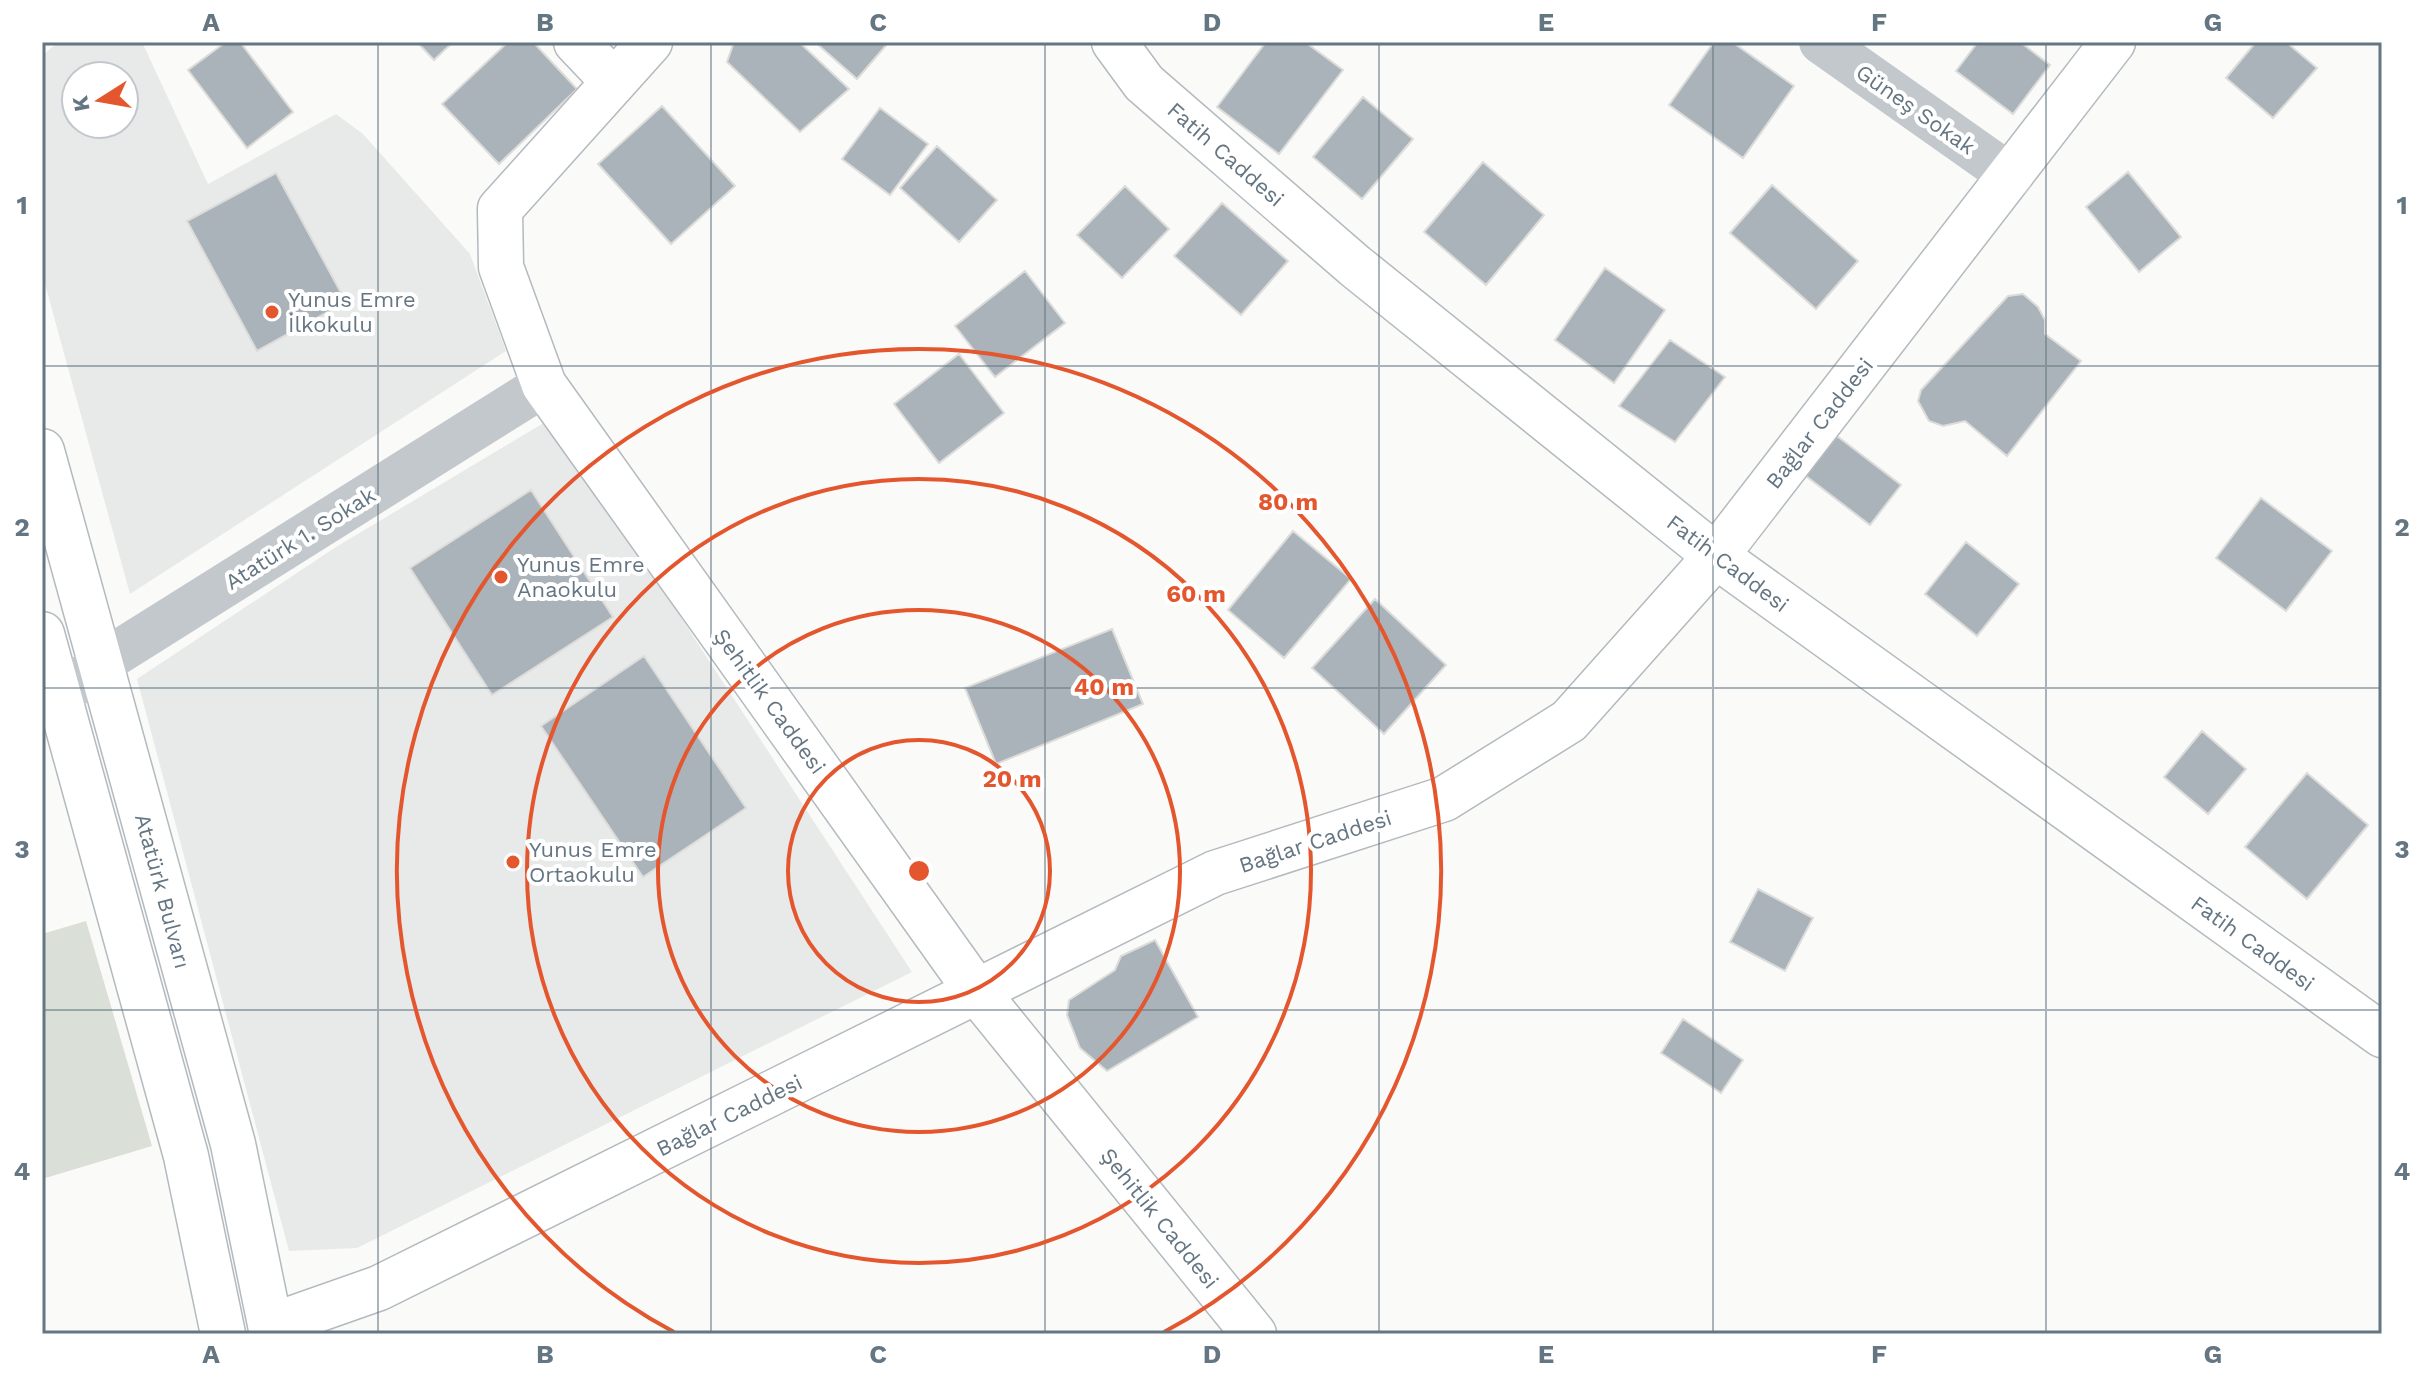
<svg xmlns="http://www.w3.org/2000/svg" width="2424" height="1376" font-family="'Work Sans',sans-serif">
<rect width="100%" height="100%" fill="#fafaf8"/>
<path fill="#e8e9e9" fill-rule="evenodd" d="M 58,42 L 142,42 L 208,184 L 336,114 L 363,134 L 470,254 L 506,351 L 130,594 L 42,273 L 42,56 ZM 76,76 L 124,76 L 124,124 L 76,124 Z
M 547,421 L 674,607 L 912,972 L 357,1248 L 289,1251 L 137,679 L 336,547 Z"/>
<path fill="#dadfd7" d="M 86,921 L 152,1146 L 42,1179 L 42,934 Z"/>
<path fill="#aab3b9" stroke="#dcdcda" stroke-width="2" d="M 226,42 L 240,42 L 293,112 L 247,148 L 188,70 Z
M 417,42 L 453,42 L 434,60 Z
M 508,42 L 533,42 L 577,89 L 499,164 L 442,104 Z
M 734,42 L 799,42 L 849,89 L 800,132 L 727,62 Z
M 815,42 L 889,42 L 857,79 Z
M 1266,42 L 1305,42 L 1343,70 L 1279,154 L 1217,107 Z
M 1714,42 L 1732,42 L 1794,86 L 1743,158 L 1669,105 Z
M 1978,42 L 2020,42 L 2050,65 L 2013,114 L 1956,71 Z
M 2256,42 L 2286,42 L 2317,68 L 2273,118 L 2226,78 Z
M 1363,97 L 1413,139 L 1362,199 L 1313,157 Z
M 662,106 L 735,186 L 671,244 L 598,164 Z
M 880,108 L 928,144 L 890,195 L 842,159 Z
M 937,146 L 997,200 L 959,242 L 900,188 Z
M 1483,162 L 1544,215 L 1486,285 L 1424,232 Z
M 2128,172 L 2181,237 L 2139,272 L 2086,207 Z
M 276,173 L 346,302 L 257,351 L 187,221 Z
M 1772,185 L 1858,261 L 1816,309 L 1730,233 Z
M 1125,186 L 1169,229 L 1122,278 L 1077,235 Z
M 1222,203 L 1288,261 L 1241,315 L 1174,256 Z
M 1605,268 L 1665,310 L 1614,383 L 1555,340 Z
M 1025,271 L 1065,323 L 995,377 L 955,326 Z
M 2023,294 L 2038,307 L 2045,320 L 2045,334 L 2081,361 L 2007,456 L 1965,421 L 1943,426 L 1929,421 L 1918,401 L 1921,390 L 2008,296 Z
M 1670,340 L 1725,377 L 1675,442 L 1619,406 Z
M 959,354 L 1004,413 L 939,463 L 894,404 Z
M 1837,436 L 1901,485 L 1870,525 L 1806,476 Z
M 531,490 L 613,617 L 492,695 L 410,568 Z
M 2261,498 L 2332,551 L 2286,611 L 2216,558 Z
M 1293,531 L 1351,579 L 1284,658 L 1228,610 Z
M 1966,542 L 2019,584 L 1977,636 L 1925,594 Z
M 1375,599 L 1446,665 L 1384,734 L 1312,668 Z
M 1112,629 L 1143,704 L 996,764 L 965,688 Z
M 644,656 L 746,808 L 643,877 L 541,726 Z
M 2202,731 L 2246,769 L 2208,814 L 2164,777 Z
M 2307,773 L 2368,825 L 2307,899 L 2245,847 Z
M 1758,889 L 1813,918 L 1785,971 L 1730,942 Z
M 1155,940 L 1198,1017 L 1107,1071 L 1080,1048 L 1067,1015 L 1069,1000 L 1115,970 L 1121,956 Z
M 1683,1019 L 1743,1060 L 1721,1093 L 1661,1053 Z"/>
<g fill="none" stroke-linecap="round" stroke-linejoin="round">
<g stroke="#b3babf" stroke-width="47">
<path id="secondary" d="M 576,42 L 614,82
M 650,42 L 500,209 L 501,267 L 544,385 L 977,992 L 1254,1334
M 1114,42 L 1144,83 L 1355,266 L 1716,556 L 2382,1035
M 42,451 L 233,1144 L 272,1334
M 42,634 L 186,1156 L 223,1334
M 271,1326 L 379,1288 L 1215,873 L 1444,799 L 1569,721 L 1716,556 L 2113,42"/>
</g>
<path stroke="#c3c8cc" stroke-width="44" d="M 1821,42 L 2011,176
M 59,697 L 101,663 L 544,385"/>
<use href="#secondary" stroke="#fff" stroke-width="44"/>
</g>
<path fill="none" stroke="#657683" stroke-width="2" stroke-opacity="0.55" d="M 378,42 L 378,1334M 711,42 L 711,1334M 1045,42 L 1045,1334M 1379,42 L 1379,1334M 1713,42 L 1713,1334M 2046,42 L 2046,1334M 42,366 L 2382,366M 42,688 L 2382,688M 42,1010 L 2382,1010"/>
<g fill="none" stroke="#e4572e" stroke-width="4">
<circle cx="919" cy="871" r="131"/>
<circle cx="919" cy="871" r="261"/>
<circle cx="919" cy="871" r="392"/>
<path d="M674 1332A522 522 0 1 1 1164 1332"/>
</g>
<g fill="#e4572e" stroke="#fff" stroke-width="3">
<circle cx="272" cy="312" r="8"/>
<circle cx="501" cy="577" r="8"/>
<circle cx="513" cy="862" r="8"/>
</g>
<g text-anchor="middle" stroke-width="8" stroke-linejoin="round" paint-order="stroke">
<g font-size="22" fill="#657683" stroke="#fff">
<text transform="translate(1916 109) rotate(35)" y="8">Güneş Sokak</text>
<text transform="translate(1226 154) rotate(41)" y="8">Fatih Caddesi</text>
<text transform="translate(1819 423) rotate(-52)" y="8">Bağlar Caddesi</text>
<text transform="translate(300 538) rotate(-32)" y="8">Atatürk 1. Sokak</text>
<text transform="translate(1728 563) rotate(37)" y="8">Fatih Caddesi</text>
<text transform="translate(770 701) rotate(54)" y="8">Şehitlik Caddesi</text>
<text transform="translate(1315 841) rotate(-18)" y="8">Bağlar Caddesi</text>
<text transform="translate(163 891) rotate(75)" y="8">Atatürk Bulvarı</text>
<text transform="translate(2253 943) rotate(36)" y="8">Fatih Caddesi</text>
<text transform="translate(729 1115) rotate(-26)" y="8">Bağlar Caddesi</text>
<text transform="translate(1160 1218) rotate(51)" y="8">Şehitlik Caddesi</text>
</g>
<g font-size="22" fill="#657683" stroke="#fff" text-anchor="start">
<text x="288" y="307">Yunus Emre<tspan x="288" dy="25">İlkokulu</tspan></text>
<text x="517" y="572">Yunus Emre<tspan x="517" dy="25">Anaokulu</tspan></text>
<text x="529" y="857">Yunus Emre<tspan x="529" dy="25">Ortaokulu</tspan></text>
</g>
</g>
<circle cx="919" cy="871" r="12" fill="#e4572e" stroke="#fff" stroke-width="4"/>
<g font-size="24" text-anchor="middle" font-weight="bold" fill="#e4572e" stroke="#fff" stroke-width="8" stroke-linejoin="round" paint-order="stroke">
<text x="1288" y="510">80 m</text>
<text x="1196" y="602">60 m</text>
<text x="1104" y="695">40 m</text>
<text x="1012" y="787">20 m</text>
</g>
<rect width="2424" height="1376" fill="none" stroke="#ffffff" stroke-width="88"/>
<g transform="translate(100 100) rotate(259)"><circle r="38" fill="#ffffff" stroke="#c1c8cd" stroke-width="2"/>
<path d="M0-6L14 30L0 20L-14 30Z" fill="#e4572e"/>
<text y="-12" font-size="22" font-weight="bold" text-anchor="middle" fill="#657683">K</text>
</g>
<rect x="44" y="44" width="2336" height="1288" fill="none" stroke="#657683" stroke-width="3"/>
<g font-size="26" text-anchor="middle" font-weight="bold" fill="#657683">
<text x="211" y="31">A</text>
<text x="545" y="31">B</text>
<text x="878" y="31">C</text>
<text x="1212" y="31">D</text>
<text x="1546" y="31">E</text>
<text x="1879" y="31">F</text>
<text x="2213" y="31">G</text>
<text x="22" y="214">1</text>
<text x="2402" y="214">1</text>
<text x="22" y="536">2</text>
<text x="2402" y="536">2</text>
<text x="22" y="858">3</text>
<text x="2402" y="858">3</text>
<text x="22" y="1180">4</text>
<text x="2402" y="1180">4</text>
<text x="211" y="1363">A</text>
<text x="545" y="1363">B</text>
<text x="878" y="1363">C</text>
<text x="1212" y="1363">D</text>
<text x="1546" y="1363">E</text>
<text x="1879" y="1363">F</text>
<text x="2213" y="1363">G</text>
</g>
</svg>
